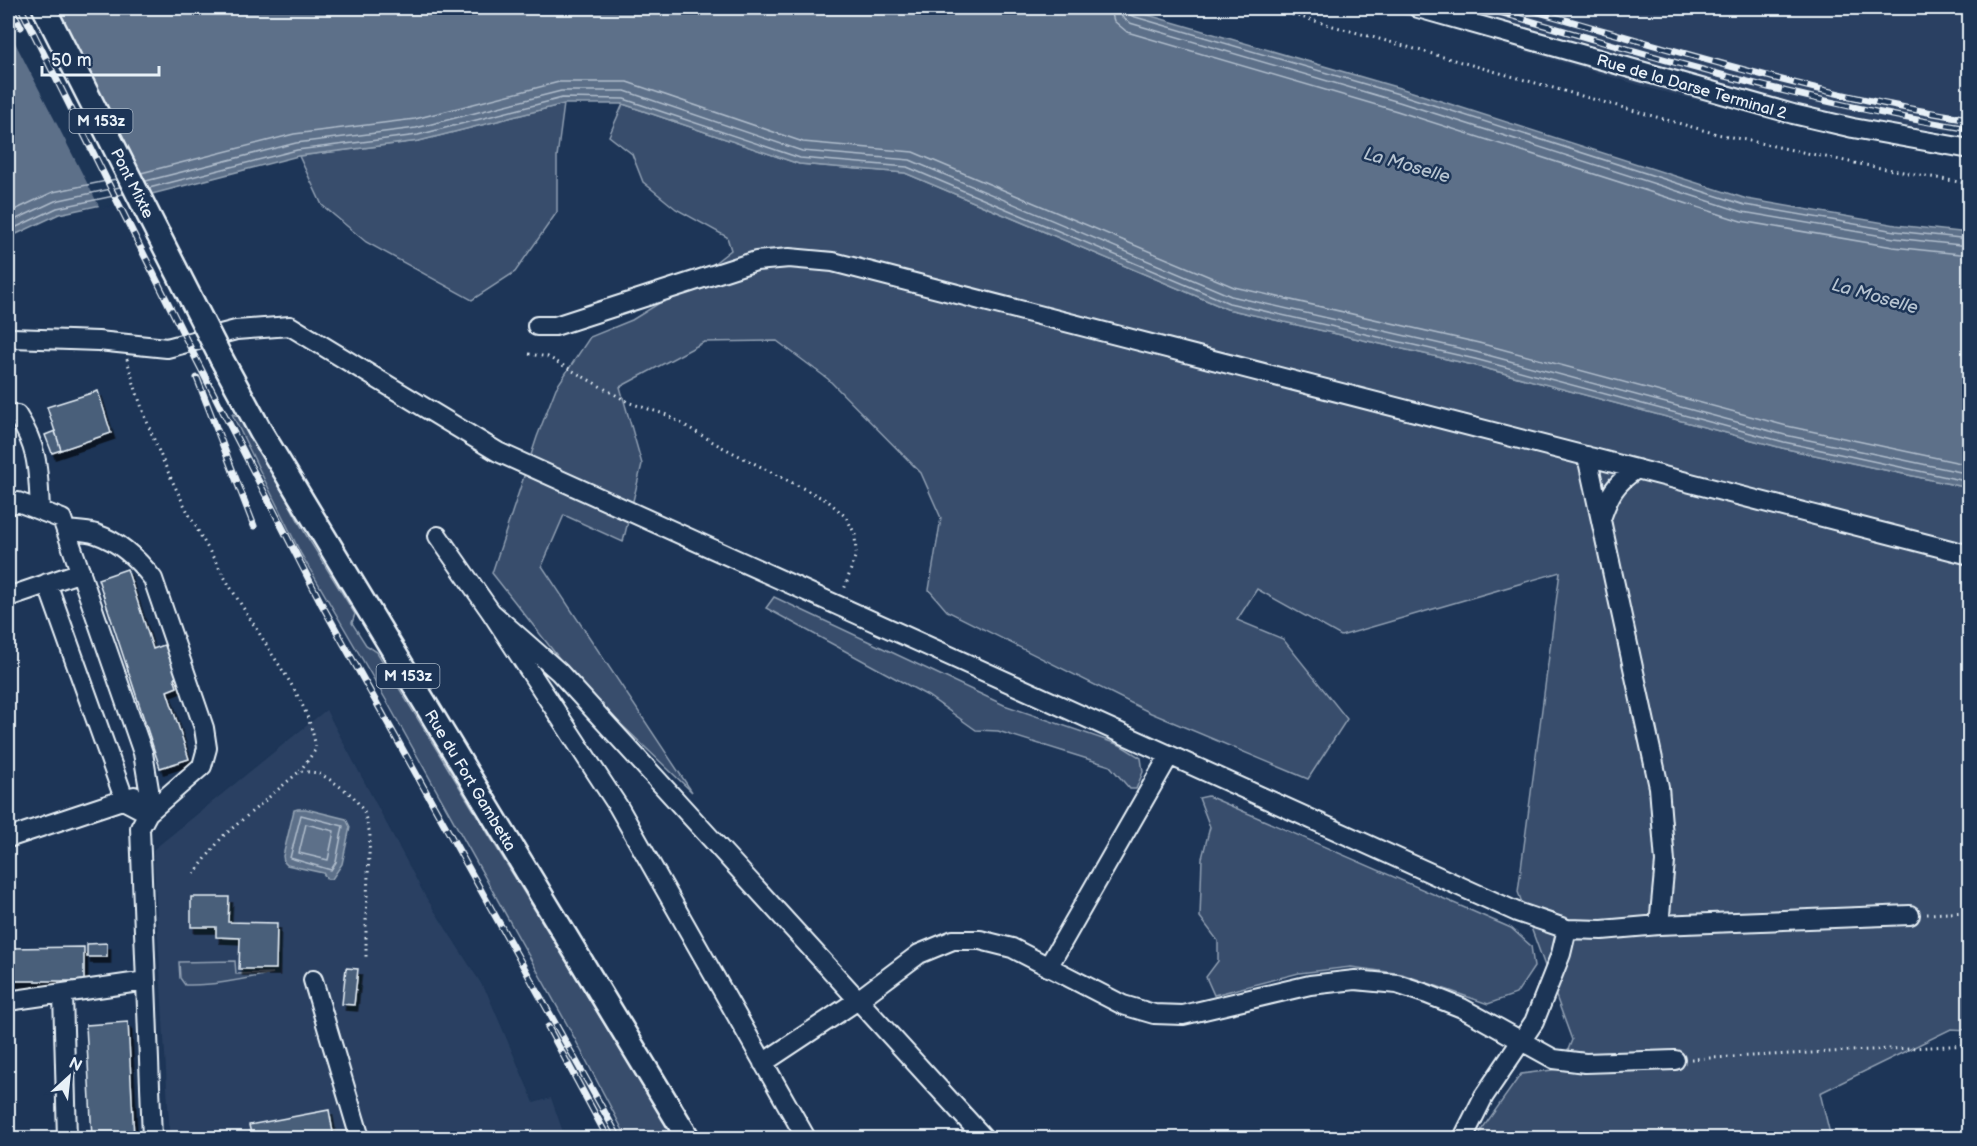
<svg xmlns="http://www.w3.org/2000/svg" width="1977" height="1146" font-family="'Balsamiq Sans',sans-serif">
<defs>
<filter id="shadow"><feDropShadow dx="3.5" dy="6" stdDeviation="0" flood-color="#0009"/></filter>
</defs>
<rect width="100%" height="100%" fill="#1d3557"/>
<filter id="ink" filterUnits="userSpaceOnUse"><feTurbulence type="fractalNoise" baseFrequency=".0167" numOctaves="2"/><feDisplacementMap in="SourceGraphic" scale="12" xChannelSelector="R" yChannelSelector="G"/><feConvolveMatrix kernelMatrix="1 2 1 2 8 2 1 2 1" color-interpolation-filters="sRGB"/></filter>
<g filter="url(#ink)">
<path fill="#2a4162" d="M 1378,8 L 1969,8 L 1969,132 L 1780,120 L 1656,90 Z
M 326,710 L 425,896 L 487,993 L 534,1103 L 551,1098 L 565,1138 L 170,1138 L 153,850 Z"/>
<path fill="#374d6c" stroke="#909fb2" stroke-width="1.5" d="M 564,104 L 557,157 L 557,212 L 515,272 L 472,300 L 366,242 L 322,205 L 299,156 L 419,141 Z
M 623,104 L 799,164 L 905,173 L 1227,309 L 1473,365 L 1782,448 L 1969,488 L 1969,1030 L 1951,1029 L 1820,1093 L 1831,1138 L 1478,1138 L 1482,1129 L 1521,1074 L 1560,1069 L 1572,1040 L 1518,892 L 1560,572 L 1341,636 L 1257,589 L 1237,620 L 1283,639 L 1347,719 L 1308,779 L 1151,713 L 947,611 L 929,590 L 941,518 L 921,473 L 828,379 L 777,341 L 704,342 L 620,387 L 642,464 L 623,542 L 564,515 L 542,566 L 692,792 L 581,686 L 492,573 L 537,437 L 556,388 L 590,337 L 632,320 L 676,293 L 731,250 L 727,237 L 676,209 L 643,182 L 632,154 L 609,136 Z
M 232,414 L 242,417 L 305,533 L 355,614 L 352,623 L 366,645 L 377,652 L 674,1138 L 627,1138 L 568,1026 L 386,700 L 301,554 Z
M 774,597 L 1004,705 L 1120,745 L 1141,758 L 1143,772 L 1136,789 L 1130,789 L 1110,766 L 998,731 L 976,730 L 928,696 L 766,608 Z
M 1208,796 L 1511,928 L 1531,946 L 1534,967 L 1516,994 L 1488,1004 L 1402,974 L 1351,967 L 1299,973 L 1214,995 L 1206,977 L 1218,961 L 1218,941 L 1200,917 L 1202,858 L 1210,827 L 1199,798 Z
M 235,961 L 236,974 L 273,973 C 244,979 215,986 185,985 L 180,978 L 179,962 Z"/>
<path fill="#5d7089" stroke="#95a4b5" stroke-width="1.5" d="M 8,8 L 1124,8 L 1403,89 L 1747,199 L 1896,225 L 1969,233 L 1969,488 L 1782,448 L 1473,365 L 1227,309 L 905,173 L 799,164 L 623,104 L 564,104 L 419,141 L 298,156 L 152,194 L 59,214 L 8,238 Z
M 298,809 L 306,809 L 346,819 L 350,827 L 342,864 L 332,879 L 327,879 L 323,873 L 287,865 L 284,862 L 283,856 L 294,810 Z"/>
<path fill="#1d3557" d="M 8,8 L 53,8 L 150,197 L 100,208 L 8,29 Z"/>
<g fill="none" stroke-linecap="round" stroke-linejoin="round">
<path stroke="#b0bdcc" stroke-width="1.5" d="M 1110,8 L 1114,21 L 1127,32 L 1397,111 L 1741,221 L 1893,247 L 1970,255
M 1120,8 L 1122,17 L 1130,23 L 1399,102 L 1743,212 L 1894,238 L 1970,246
M 1127,8 L 1128,13 L 1132,16 L 1402,95 L 1745,205 L 1895,231 L 1970,239
M 141,173 L 294,134 L 415,119 L 559,82 L 627,82 L 803,142 L 913,152 L 1234,287 L 1479,343 L 1787,426 L 1970,465
M 146,181 L 296,143 L 416,128 L 561,91 L 625,91 L 802,151 L 910,160 L 1231,296 L 1476,352 L 1785,435 L 1970,474
M 149,188 L 297,150 L 418,135 L 562,98 L 624,99 L 800,158 L 907,167 L 1229,303 L 1475,359 L 1784,442 L 1970,482
M 8,213 L 53,192 L 116,179
M 8,223 L 55,201 L 120,187
M 8,231 L 57,208 L 123,194
M 301,815 L 343,826 L 336,862 L 331,870 L 290,858 Z
M 306,824 L 334,831 L 328,860 L 299,853 Z"/>
</g>
<path fill="#495e7a" stroke="#e8f1f8" stroke-width="1.5" filter="url(#shadow)" d="M 98,391 L 111,433 L 61,450 L 47,407 Z
M 55,431 L 61,450 L 52,453 L 45,435 Z
M 127,569 L 153,649 L 167,644 L 178,677 L 174,678 L 177,687 L 167,691 L 189,759 L 160,768 L 98,579 Z
M 191,897 L 229,897 L 228,922 L 277,923 L 276,969 L 239,969 L 240,938 L 216,937 L 216,927 L 191,927 Z
M 107,943 L 107,957 L 87,957 L 87,944 Z
M 84,947 L 84,981 L 8,981 L 8,948 Z
M 346,968 L 358,969 L 354,1005 L 342,1004 Z
M 128,1022 L 134,1138 L 92,1138 L 86,1025 Z
M 329,1110 L 334,1138 L 252,1138 L 249,1125 Z"/>
<g fill="none" stroke-linecap="round" stroke-linejoin="round">
<g stroke="#e8f1f8" stroke-width="22">
<path id="minor" d="M 1418,8 L 1793,114 L 1853,128 L 1970,149
M 537,326 L 555,326 L 756,261 L 789,258 L 833,262 L 1970,555
M 8,340 L 12,338 L 98,341 L 167,348 L 236,330 L 290,326 L 498,452 L 1466,889 L 1517,912 L 1567,929 L 1561,954 L 1534,1022 L 1484,1096 L 1463,1138
M 8,414 L 17,415 C 39,449 38,471 40,510
M 1587,456 L 1659,787 L 1665,862 L 1659,925
M 8,505 L 18,502 L 62,519 L 143,753 L 149,789 L 148,813
M 1601,519 C 1609,495 1615,483 1637,469
M 66,530 C 76,531 87,531 96,534 C 120,542 138,559 153,579 L 204,728 L 207,748 L 202,766 L 148,813 L 140,828 L 152,1138
M 438,536 L 491,612 L 618,806 L 806,1138
M 47,583 L 125,801 L 148,813
M 8,597 L 81,572
M 491,612 L 559,672 L 984,1138
M 8,838 L 134,796
M 1567,929 L 1602,930 L 1659,925 L 1910,915
M 1048,967 L 1169,756
M 313,980 L 360,1138
M 63,994 L 67,1138
M 8,1001 L 146,981
M 763,1063 L 858,1000 L 919,954 L 953,940 L 980,940 L 1012,948 L 1123,1005 L 1154,1014 L 1183,1015 L 1310,985 L 1355,980 L 1397,984 L 1427,994 L 1462,1008 L 1554,1059 L 1585,1063 L 1675,1060"/>
</g>
<g stroke="#e8f1f8" stroke-width="27">
<path id="major" d="M 44,8 L 158,234
M 221,358 L 261,432 L 688,1138"/>
</g>
<path stroke="#e8f1f8" stroke-width="3" stroke-dasharray="1.5 4.5" stroke-linecap="butt" d="M 1269,8 L 1717,134 L 1859,164 L 1970,184
M 529,354 L 548,357 L 630,403 L 667,415 L 720,446 L 828,501 L 846,517 L 855,534 L 856,554 L 844,590
M 127,359 C 146,432 179,500 217,564 C 234,595 254,624 272,654 C 291,683 311,713 316,749 L 300,771
M 194,874 L 222,837 L 300,771 L 319,773 L 335,783 L 353,796 L 364,812 L 370,834 L 366,917 L 366,960
M 1927,914 L 1970,912
M 1691,1059 L 1970,1045"/>
<use href="#minor" stroke="#1d3557" stroke-width="18"/>
<use href="#major" stroke="#1d3557" stroke-width="22"/>
<g stroke="#e8f1f8" stroke-width="7">
<path id="rail" d="M 11,8 L 21,27
M 21,8 L 196,359 L 321,603 L 619,1138
M 1485,8 C 1645,54 1804,103 1970,129
M 1524,8 C 1671,49 1818,96 1970,119
M 197,378 L 254,526
M 548,1027 L 608,1138"/>
</g>
<use href="#rail" stroke="#1d3557" stroke-width="4.5" stroke-dasharray="14" stroke-linecap="butt"/>
<g stroke="#e8f1f8" stroke-width="27" stroke-linecap="butt">
<path id="major-bridge" d="M 158,234 L 221,358"/>
</g>
<use href="#major-bridge" stroke="#1d3557" stroke-width="22"/>
</g>
</g>
<g text-anchor="middle" stroke-width="5" stroke-linejoin="round" paint-order="stroke">
<g fill="#1d3557" stroke="#abb9c8" stroke-width="1.5">
<rect x="69.5" y="109" width="63" height="24" rx="4.5"/>
<rect x="376.5" y="664" width="63" height="24" rx="4.5"/>
</g>
<g font-size="15" font-weight="bold" fill="#e8f1f8">
<text x="101" y="126">M 153z</text>
<text x="408" y="681">M 153z</text>
</g>
<g font-size="16" fill="#e8f1f8" stroke="#1d3557">
<text transform="translate(1692 86) rotate(16)" y="6">Rue de la Darse Terminal 2</text>
<text transform="translate(133 183) rotate(63)" y="6">Pont Mixte</text>
<text transform="translate(471 780) rotate(59)" y="6">Rue du Fort Gambetta</text>
</g>
<g font-size="18" font-style="italic" fill="#b7c4d1" stroke="#1d3557">
<text transform="translate(1407 165) rotate(16)" y="6">La Moselle</text>
<text transform="translate(1875 296) rotate(16)" y="6">La Moselle</text>
</g>
</g>
<rect width="1977" height="1146" fill="none" stroke="#1d3557" stroke-width="30"/>
<rect x="15" y="15" width="1947" height="1116" fill="none" stroke="#e8f1f8" stroke-width="2" filter="url(#ink)"/>
<g transform="translate(69 1077) rotate(27)" stroke="#1d3557" stroke-width="4.5" paint-order="stroke">
<path d="M0-4.5L10 22L0 15L-10 22Z" fill="#e8f1f8"/>
<text y="-9" font-size="16" font-weight="bold" text-anchor="middle" fill="#e8f1f8">N</text>
</g>
<path d="M42 66v9h117v-9" fill="none" stroke="#e8f1f8" stroke-width="3"/>
<text x="51" y="66" font-size="18" fill="#e8f1f8" stroke="#1d3557" stroke-width="4.5" paint-order="stroke">50 m</text>
</svg>
